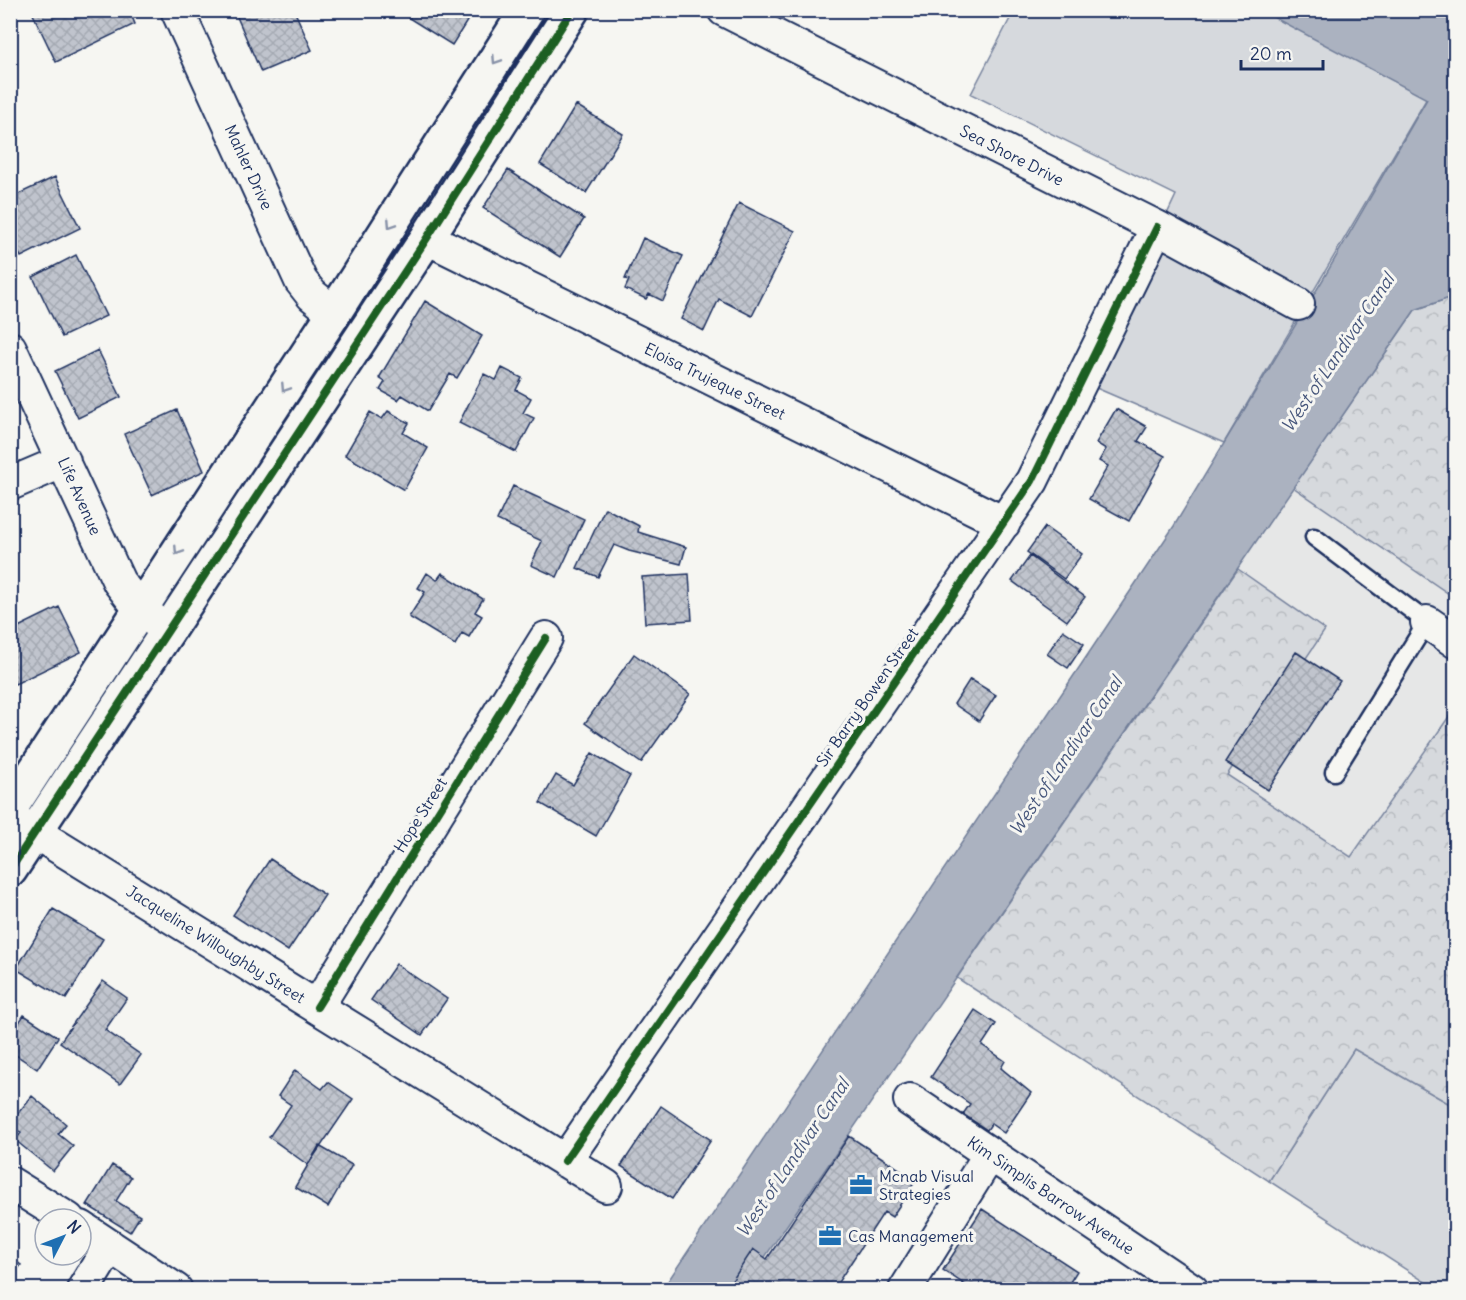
<svg xmlns="http://www.w3.org/2000/svg" width="1466" height="1300" font-family="Delius,sans-serif">
<defs>
<pattern id="forest-crowns" width="20" height="18" patternUnits="userSpaceOnUse" patternTransform="scale(1.5)"><rect width="20" height="18" fill="#d6d9dd"/><path d="M2 6a3 3 0 1 1 6 0M12 15a3 3 0 1 1 6 0" fill="none" stroke="#b7bbc0"/></pattern>
<pattern id="building-cross-hatch" width="8" height="8" patternUnits="userSpaceOnUse" patternTransform="scale(1.5)"><rect width="8" height="8" fill="#c0c4cd"/><path d="M0 0l8 8M0 8l8-8" fill="none" stroke="#a4a9b2"/></pattern>
</defs>
<rect width="100%" height="100%" fill="#f6f6f2"/>
<filter id="ink" filterUnits="userSpaceOnUse"><feTurbulence type="fractalNoise" baseFrequency=".0167" numOctaves="2"/><feDisplacementMap in="SourceGraphic" scale="12" xChannelSelector="R" yChannelSelector="G"/><feConvolveMatrix kernelMatrix="1 2 1 2 8 2 1 2 1" color-interpolation-filters="sRGB"/></filter>
<g filter="url(#ink)">
<path fill="#e6e7e7" d="M 1293,487 L 1455,598 L 1455,708 L 1351,857 L 1227,775 L 1325,630 L 1238,569 Z"/>
<path fill="#d6d9dd" stroke="#78849e" stroke-width="1.5" d="M 1262,10 L 1427,98 L 1224,443 L 1087,384 L 1176,195 L 971,94 L 1014,11 Z
M 1354,1049 L 1455,1107 L 1455,1289 L 1436,1289 L 1269,1181 Z"/>
<path fill="url(#forest-crowns)" stroke="#78849e" stroke-width="1.5" d="M 1455,296 L 1455,598 L 1293,487 L 1415,310 Z
M 1238,569 L 1325,630 L 1227,775 L 1351,857 L 1455,708 L 1455,1107 L 1354,1049 L 1269,1181 L 957,978 Z"/>
<path fill="#abb2c0" stroke="#717e99" stroke-width="1.5" d="M 1262,11 L 1455,11 L 1455,296 L 1415,310 L 743,1289 L 662,1290 L 1174,526 L 1322,281 L 1427,99 Z"/>
<path fill="url(#building-cross-hatch)" stroke="#1b2f5e" stroke-width="1.5" d="M 31,10 L 129,10 L 135,24 L 56,62 Z
M 234,10 L 294,10 L 312,50 L 261,72 Z
M 396,10 L 474,10 L 452,45 Z
M 576,105 L 623,134 L 586,193 L 540,164 Z
M 508,170 L 584,219 L 560,257 L 483,208 Z
M 55,177 L 80,228 L 21,257 L 10,236 L 10,198 Z
M 739,203 L 795,231 L 752,316 L 719,299 L 704,331 L 681,319 Z
M 643,238 L 683,256 L 663,301 L 649,294 L 646,299 L 625,289 L 629,280 L 625,279 Z
M 76,255 L 106,316 L 62,337 L 33,277 Z
M 425,301 L 482,336 L 457,378 L 450,374 L 428,411 L 402,395 L 398,400 L 380,390 L 385,382 L 379,378 Z
M 98,350 L 121,397 L 78,418 L 55,371 Z
M 502,368 L 522,378 L 516,390 L 531,398 L 523,413 L 534,418 L 516,452 L 459,423 L 484,374 L 496,380 Z
M 1116,409 L 1147,427 L 1138,441 L 1165,456 L 1129,521 L 1089,499 L 1108,466 L 1099,461 L 1106,449 L 1096,443 Z
M 177,410 L 204,471 L 152,495 L 124,434 Z
M 388,411 L 409,423 L 403,433 L 428,448 L 404,490 L 345,455 L 370,412 L 382,419 Z
M 513,486 L 584,519 L 557,577 L 531,565 L 542,541 L 497,520 Z
M 605,508 L 639,526 L 638,532 L 686,547 L 681,564 L 629,551 L 614,545 L 598,577 L 577,568 Z
M 1045,527 L 1082,554 L 1064,579 L 1027,552 Z
M 1030,556 L 1085,597 L 1067,621 L 1012,581 Z
M 427,573 L 437,580 L 442,573 L 483,599 L 475,612 L 482,616 L 469,637 L 462,633 L 455,645 L 409,617 L 425,592 L 418,588 Z
M 689,574 L 692,620 L 645,623 L 642,577 Z
M 59,607 L 81,652 L 15,684 L 10,675 L 10,631 Z
M 1063,630 L 1084,644 L 1068,668 L 1047,654 Z
M 1296,652 L 1340,681 L 1268,790 L 1225,762 Z
M 634,654 L 690,694 L 641,763 L 585,723 Z
M 970,679 L 996,695 L 979,721 L 954,704 Z
M 592,753 L 630,776 L 596,836 L 540,803 L 556,775 L 573,785 Z
M 270,859 L 325,895 L 288,951 L 233,915 Z
M 53,909 L 103,939 L 66,999 L 16,969 Z
M 396,964 L 447,999 L 422,1035 L 371,1000 Z
M 103,981 L 127,998 L 105,1030 L 141,1055 L 120,1084 L 60,1042 Z
M 975,1010 L 996,1024 L 982,1045 L 1005,1061 L 1001,1068 L 1031,1093 L 1004,1133 L 991,1124 L 987,1130 L 963,1114 L 970,1104 L 931,1077 Z
M 24,1015 L 58,1037 L 37,1069 L 10,1051 L 10,1036 Z
M 295,1070 L 322,1089 L 328,1082 L 353,1099 L 308,1165 L 269,1137 L 291,1105 L 278,1096 Z
M 32,1096 L 66,1124 L 58,1134 L 73,1146 L 53,1171 L 15,1140 L 21,1133 L 10,1123 Z
M 661,1106 L 711,1140 L 672,1199 L 621,1166 Z
M 849,1136 L 916,1180 L 892,1217 L 884,1212 L 833,1290 L 726,1290 L 753,1249 L 767,1259 Z
M 319,1146 L 352,1165 L 328,1207 L 295,1187 Z
M 112,1165 L 131,1177 L 116,1201 L 140,1216 L 130,1232 L 87,1205 Z
M 982,1209 L 1077,1271 L 1065,1290 L 973,1290 L 943,1270 Z
M 10,1257 L 21,1265 L 10,1280 Z"/>
<g fill="none" stroke-linecap="round" stroke-linejoin="round">
<g stroke="#1b2f5e" stroke-width="21">
<path id="service" d="M 1314,537 L 1427,622 L 1334,772"/>
</g>
<g stroke="#1b2f5e" stroke-width="36">
<path id="minor" d="M 177,10 L 301,281 L 312,295 L 334,313
M 724,10 L 1157,227 L 1298,304
M 427,238 L 1004,523
M 10,348 L 119,582 L 140,609 L 168,631
M 10,484 L 64,461
M 1427,622 L 1456,642
M 10,817 L 606,1186
M 317,1007 L 546,638
M 910,1100 L 1192,1290
M 565,1161 L 1032,481 L 1157,227
M 10,1183 L 68,1219
M 81,1227 L 176,1290
M 83,1290 L 110,1246
M 905,1290 L 990,1154"/>
</g>
<g stroke="#1b2f5e" stroke-width="38">
<path id="tertiary" d="M 10,809 L 334,313 L 527,10
M 10,870 L 427,238 L 572,10"/>
</g>
<use href="#service" stroke="#f6f6f2" stroke-width="16"/>
<use href="#minor" stroke="#f6f6f2" stroke-width="32"/>
<use href="#tertiary" stroke="#f6f6f2" stroke-width="33"/>
<g stroke="#f6f6f2" stroke-width="11">
<path id="cycleway" d="M 10,870 L 427,238 L 572,10
M 317,1007 L 546,638
M 565,1161 L 1032,481 L 1157,227"/>
</g>
<use href="#cycleway" stroke="#1b5e20" stroke-width="8"/>
</g>
<defs><path id="oneway-chevron" d="M-2-3.5L2.5 0L-2 3.5" fill="none" stroke-width="1.6" stroke-linecap="round" stroke-linejoin="round" transform="scale(1.5)"/></defs>
<g stroke="#8892a8">
<use href="#oneway-chevron" transform="translate(496 60) rotate(123)"/>
<use href="#oneway-chevron" transform="translate(391 224) rotate(123)"/>
<use href="#oneway-chevron" transform="translate(285 388) rotate(123)"/>
<use href="#oneway-chevron" transform="translate(178 551) rotate(123)"/>
</g>
</g>
<defs>
<g id="office-bare" transform="scale(1.8)"><path d="M-6-3h4V-5.5h4V-3h4V5H-6ZM-1-4.5V-3h2v-1.5ZM-6 0V1H6V0Z" fill="#1f6fb2" stroke="#f6f6f2" stroke-width="2.5" paint-order="stroke"/></g>
</defs>
<g fill-rule="evenodd">
<use href="#office-bare" x="861" y="1185"/>
<use href="#office-bare" x="830" y="1236"/>
</g>
<g text-anchor="middle" stroke-width="6" stroke-linejoin="round" paint-order="stroke">
<g font-size="16" fill="#1b2f5e" stroke="#f6f6f2">
<text transform="translate(1012 155) rotate(27)" y="6">Sea Shore Drive</text>
<text transform="translate(249 167) rotate(65)" y="6">Mahler Drive</text>
<text transform="translate(715 381) rotate(26)" y="6">Eloisa Trujeque Street</text>
<text transform="translate(80 496) rotate(66)" y="6">Life Avenue</text>
<text transform="translate(867 697) rotate(-55)" y="6">Sir Barry Bowen Street</text>
<text transform="translate(420 815) rotate(-58)" y="6">Hope Street</text>
<text transform="translate(216 944) rotate(32)" y="6">Jacqueline Willoughby Street</text>
<text transform="translate(1051 1195) rotate(34)" y="6">Kim Simplis Barrow Avenue</text>
</g>
<g font-size="16" fill="#1b2f5e" stroke="#f6f6f2" text-anchor="start">
<text x="879" y="1182">Mcnab Visual<tspan x="879" dy="18">Strategies</tspan></text>
<text x="848" y="1242">Cas Management</text>
</g>
<g font-size="18" font-style="italic" fill="#46567b" stroke="#f6f6f2">
<text transform="translate(1338 353) rotate(-56)" y="6">West of Landivar Canal</text>
<text transform="translate(1066 756) rotate(-56)" y="6">West of Landivar Canal</text>
<text transform="translate(793 1158) rotate(-56)" y="6">West of Landivar Canal</text>
</g>
</g>
<rect width="1466" height="1300" fill="none" stroke="#f6f6f2" stroke-width="36"/>
<rect x="18" y="18" width="1430" height="1264" fill="none" stroke="#1b2f5e" stroke-width="2" filter="url(#ink)"/>
<g transform="translate(63 1237) rotate(48)"><circle r="28" fill="#f6f6f2" stroke="#9ea6b7" stroke-width="1.5"/>
<path d="M0-4.5L10 22L0 15L-10 22Z" fill="#1f6fb2"/>
<text y="-9" font-size="16" font-weight="bold" text-anchor="middle" fill="#1b2f5e">N</text>
</g>
<path d="M1241 60v9h82v-9" fill="none" stroke="#1b2f5e" stroke-width="3"/>
<text x="1250" y="60" font-size="18" fill="#1b2f5e" stroke="#f6f6f2" stroke-width="4.5" paint-order="stroke">20 m</text>
</svg>
